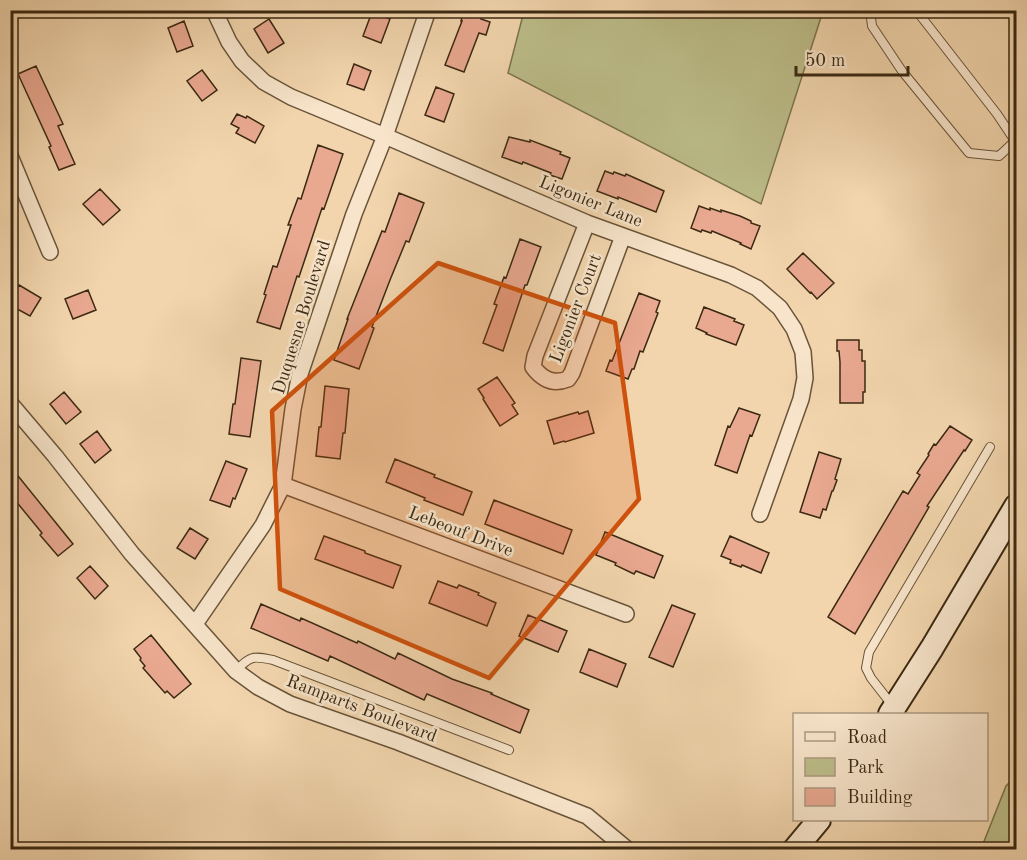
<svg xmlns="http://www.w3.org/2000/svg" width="1027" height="860" font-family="'Old Standard TT',serif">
<rect width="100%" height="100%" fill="#f2d5ad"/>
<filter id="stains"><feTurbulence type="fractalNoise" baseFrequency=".00333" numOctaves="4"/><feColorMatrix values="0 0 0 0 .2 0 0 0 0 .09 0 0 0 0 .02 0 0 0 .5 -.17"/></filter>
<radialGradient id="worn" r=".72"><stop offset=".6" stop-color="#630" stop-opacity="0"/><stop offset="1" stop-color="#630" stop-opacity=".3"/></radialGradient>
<path fill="#bcbd89" stroke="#7c734e" stroke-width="1.5" d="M 524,11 L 823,11 L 761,204 L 508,73 Z
M 1016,776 L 1016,849 L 981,849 L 1006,786 Z"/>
<path fill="#e9a890" stroke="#3b2912" stroke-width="1.5" d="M 464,10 L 484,10 L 481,19 L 490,22 L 486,35 L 479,33 L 464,72 L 445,65 L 462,21 L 461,21 Z
M 372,12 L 390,19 L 381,43 L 363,36 Z
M 269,19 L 284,43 L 268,53 L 254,29 Z
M 184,21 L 193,46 L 177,52 L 168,28 Z
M 354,64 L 371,71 L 364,90 L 347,84 Z
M 36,66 L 63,124 L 58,126 L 75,164 L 59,170 L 49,147 L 51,146 L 18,74 Z
M 202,70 L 217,90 L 202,101 L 187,81 Z
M 436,87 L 454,94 L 444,122 L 425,115 Z
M 237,114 L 246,118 L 247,116 L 264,126 L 255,143 L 236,133 L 239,128 L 231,124 Z
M 509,137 L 530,142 L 530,140 L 561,152 L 560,154 L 570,158 L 562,179 L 550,175 L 551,173 L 523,162 L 522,164 L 502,157 Z
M 318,145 L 343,154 L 324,209 L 322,208 L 299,277 L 297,276 L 280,329 L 257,322 L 266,295 L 264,294 L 273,266 L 277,267 L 291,225 L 288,225 L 298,198 L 301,199 Z
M 605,171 L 613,174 L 614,172 L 625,176 L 626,174 L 664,191 L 656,212 L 618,197 L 618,199 L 597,191 Z
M 100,189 L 120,210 L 103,225 L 83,204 Z
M 399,193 L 424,203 L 409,242 L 406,241 L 390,280 L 372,327 L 374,328 L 359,369 L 334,360 L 348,319 L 347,319 L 382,231 L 385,232 Z
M 699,206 L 710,210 L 710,208 L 721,212 L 721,210 L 740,216 L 751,221 L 751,223 L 760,226 L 751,249 L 740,244 L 741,243 L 712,231 L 711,233 L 702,230 L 701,232 L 691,228 Z
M 520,239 L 541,247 L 527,285 L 525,285 L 503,351 L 483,343 L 497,305 L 494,304 L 504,277 L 506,278 Z
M 803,253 L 834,283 L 817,299 L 811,292 L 810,293 L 787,269 Z
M 19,285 L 41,298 L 30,316 L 10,305 L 10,298 Z
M 88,290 L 96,310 L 73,319 L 65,299 Z
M 639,293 L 660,301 L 656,312 L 658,313 L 643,352 L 640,351 L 634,369 L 632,369 L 628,379 L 606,371 L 610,360 L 612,361 Z
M 704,307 L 735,319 L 734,321 L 744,325 L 736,345 L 706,334 L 707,333 L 696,328 Z
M 837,340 L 859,340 L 859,350 L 862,350 L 862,361 L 865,361 L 865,392 L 863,392 L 863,403 L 840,403 L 840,362 L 839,351 L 837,351 Z
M 241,358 L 261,361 L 250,437 L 229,434 L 233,404 L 235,404 Z
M 497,377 L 515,403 L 512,405 L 518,414 L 500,426 L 483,399 L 484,398 L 478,389 Z
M 325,386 L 349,389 L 345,433 L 343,433 L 340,459 L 316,456 L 319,427 L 321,427 Z
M 64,392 L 81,412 L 66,424 L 50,404 Z
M 739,408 L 760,415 L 752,436 L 750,435 L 737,473 L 715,465 L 728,426 L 730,427 Z
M 588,411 L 594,433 L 565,442 L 564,441 L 554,444 L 547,421 L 578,412 L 579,414 Z
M 950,426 L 972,440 L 965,451 L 964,450 L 927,506 L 929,507 L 855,634 L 828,617 L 903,491 L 908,494 L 920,475 L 917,473 L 929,455 L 928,454 L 934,444 L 936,445 Z
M 97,431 L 111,450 L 95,463 L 80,444 Z
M 819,452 L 841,459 L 835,479 L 837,480 L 833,491 L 832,491 L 826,510 L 823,509 L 820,518 L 800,512 Z
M 395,459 L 435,475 L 434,477 L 472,492 L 463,515 L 424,500 L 425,498 L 386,482 Z
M 226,461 L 247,469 L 235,499 L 233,498 L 230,507 L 210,500 Z
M 10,466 L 73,544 L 58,556 L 40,535 L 42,533 L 10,494 Z
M 494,500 L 572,530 L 563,554 L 485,524 Z
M 190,528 L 208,539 L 195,559 L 177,548 Z
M 605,532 L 663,556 L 654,578 L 636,571 L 634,574 L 615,565 L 616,563 L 596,555 Z
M 324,536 L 365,551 L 365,553 L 401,566 L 393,588 L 315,559 Z
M 730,536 L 769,553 L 761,573 L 742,565 L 741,567 L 730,563 L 731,560 L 721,556 Z
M 90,566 L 108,586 L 95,599 L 77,578 Z
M 438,581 L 457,588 L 459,585 L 479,593 L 478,595 L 496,603 L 487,626 L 429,603 Z
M 261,604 L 300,621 L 301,618 L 357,643 L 358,641 L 395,659 L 398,653 L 452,679 L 492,693 L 491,694 L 529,710 L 520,733 L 427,694 L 424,700 L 330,656 L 328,661 L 251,628 Z
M 672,605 L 695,614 L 673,667 L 649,657 Z
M 528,615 L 567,631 L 558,652 L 519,636 Z
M 151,635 L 191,684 L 174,698 L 167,691 L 165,693 L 143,668 L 145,666 L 140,660 L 141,658 L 134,649 Z
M 589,649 L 626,664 L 617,687 L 580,672 Z"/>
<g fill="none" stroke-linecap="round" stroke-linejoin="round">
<g stroke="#695439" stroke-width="10">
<path id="service" d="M 870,10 L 872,26 L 902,71 L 969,153 L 999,156 L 1015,141 L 997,114 L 916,10
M 236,671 C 250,655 254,656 273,660 L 509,750
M 892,705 L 871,678 L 866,668 L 869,652 L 990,447"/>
</g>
<g stroke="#695439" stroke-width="18">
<path id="minor" d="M 214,10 L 229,42 L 242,61 L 264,82 L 291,97 L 385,136 L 587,223 L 731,275 L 757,288 L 780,308 L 794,329 L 803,352 L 805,378 L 801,399 L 760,514
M 10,156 L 50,252
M 587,223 L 535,356 L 533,367 C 542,379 553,385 568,379 L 572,373 L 623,236
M 10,403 L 55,456 L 132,554 L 236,671 L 258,687 L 290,704 L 398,742 L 587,816 L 628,850
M 283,485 L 626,614
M 195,624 L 263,525 L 283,485 L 293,409 L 300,374 L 354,214 L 385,136 L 428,10"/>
</g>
<g stroke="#3b2912" stroke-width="26">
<path id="secondary" d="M 890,714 L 932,648 L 1016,506
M 794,850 L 819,820"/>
</g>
<use href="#service" stroke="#f7e4ca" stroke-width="8"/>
<use href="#minor" stroke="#f7e4ca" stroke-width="15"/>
<use href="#secondary" stroke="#f7e4ca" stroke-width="22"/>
</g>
<path fill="#ce520d" fill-opacity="0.2" stroke="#ce520d" stroke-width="4.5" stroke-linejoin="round" d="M 438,263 L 615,323 L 639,499 L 489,678 L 280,589 L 272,411 Z"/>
<g text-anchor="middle" stroke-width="5" stroke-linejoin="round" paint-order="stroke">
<g font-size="18" fill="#3b2912" stroke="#f7e4ca">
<text transform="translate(591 201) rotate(22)" y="6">Ligonier Lane</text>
<text transform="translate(575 308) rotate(-69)" y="6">Ligonier Court</text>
<text transform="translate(301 317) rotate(-73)" y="6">Duquesne Boulevard</text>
<text transform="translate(461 531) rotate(21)" y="6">Lebeouf Drive</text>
<text transform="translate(362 708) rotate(21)" y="6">Ramparts Boulevard</text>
</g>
</g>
<rect width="1027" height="860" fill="none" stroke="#f2d5ad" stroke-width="36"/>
<rect x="12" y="12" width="1003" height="836" fill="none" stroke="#3b2912" stroke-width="3"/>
<rect x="18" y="18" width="991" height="824" fill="none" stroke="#3b2912" stroke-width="1.5"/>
<rect x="793" y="713" width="195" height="108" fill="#f7e4ca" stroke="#ac9980" stroke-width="1.5"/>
<rect x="805" y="732" width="30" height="9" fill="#f7e4ca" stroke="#ac9980" stroke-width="1.5"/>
<text x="847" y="743" font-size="18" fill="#3b2912">Road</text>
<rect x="805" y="758" width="30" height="18" fill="#bcbd89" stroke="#ac9980" stroke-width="1.5"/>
<text x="847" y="773" font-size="18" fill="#3b2912">Park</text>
<rect x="805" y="788" width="30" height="18" fill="#e9a890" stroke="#ac9980" stroke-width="1.5"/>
<text x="847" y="803" font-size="18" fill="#3b2912">Building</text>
<path d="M796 66v9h112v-9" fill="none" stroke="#3b2912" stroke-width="3"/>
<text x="805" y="66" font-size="18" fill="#3b2912" stroke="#f7e4ca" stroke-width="4.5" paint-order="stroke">50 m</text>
<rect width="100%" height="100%" filter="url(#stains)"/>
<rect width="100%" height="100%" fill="url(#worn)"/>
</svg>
